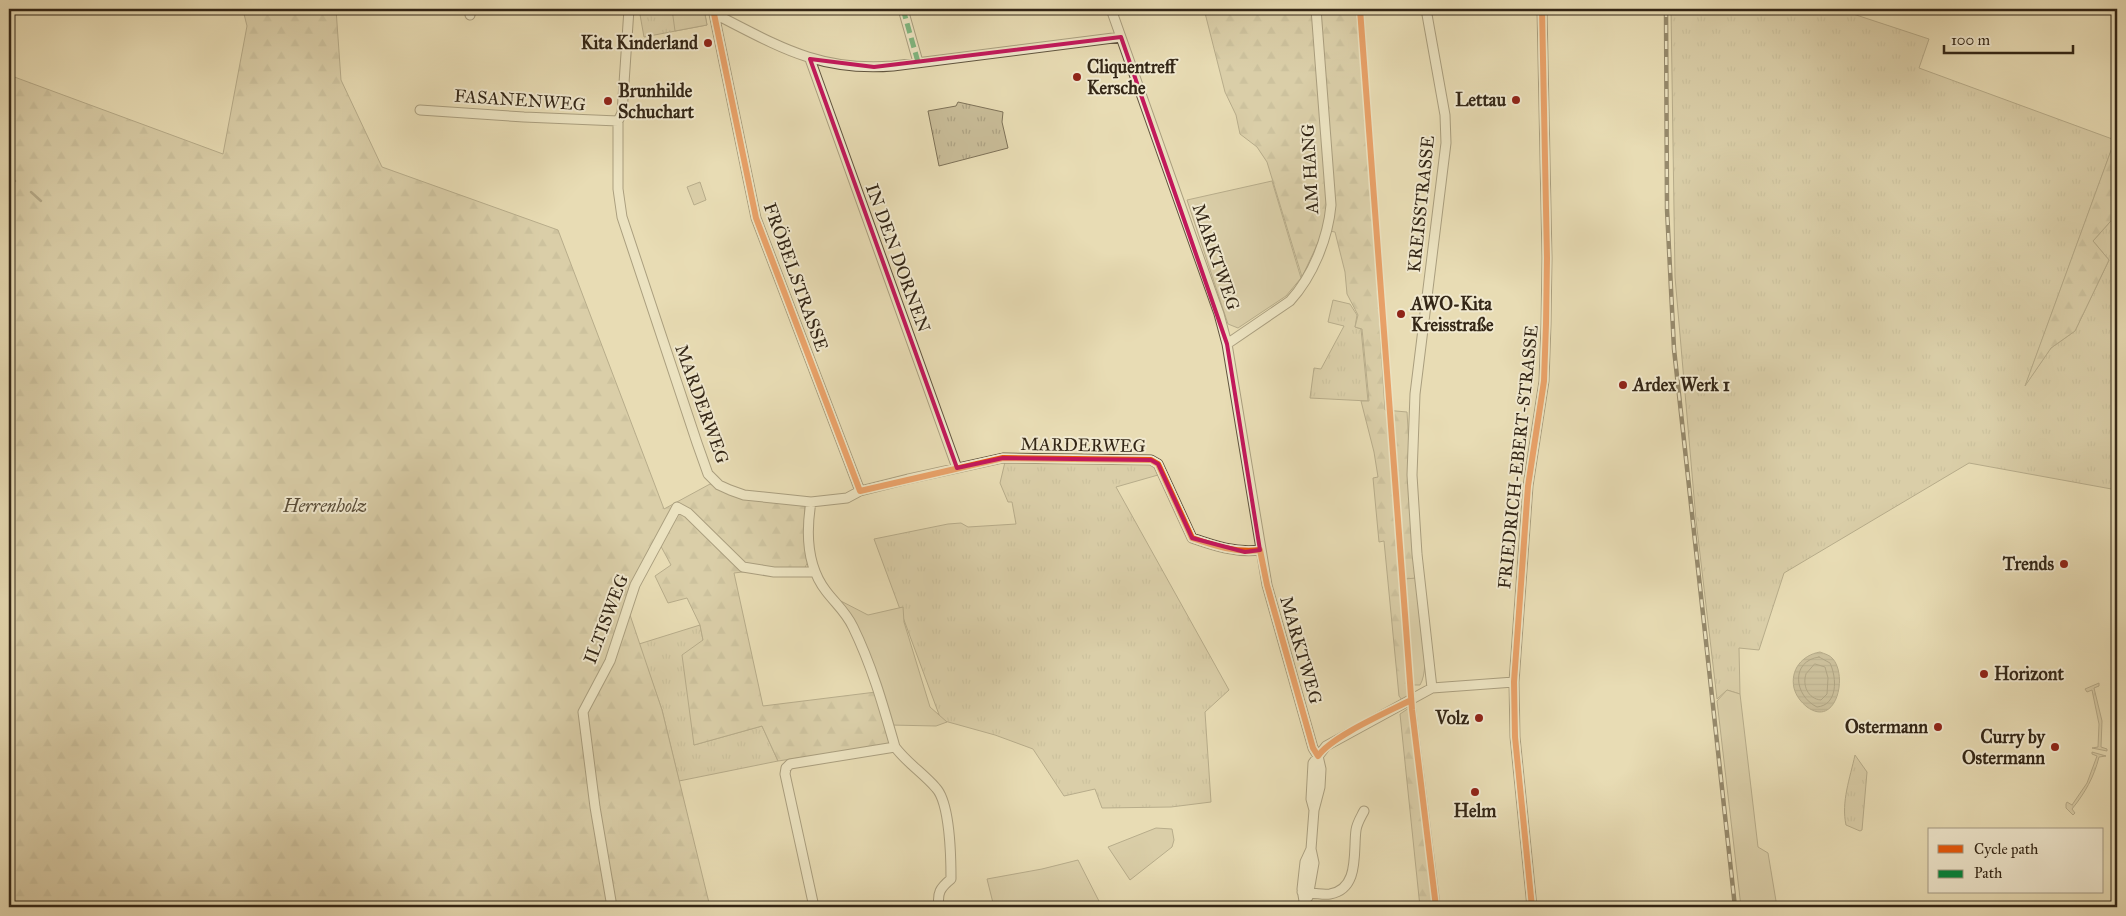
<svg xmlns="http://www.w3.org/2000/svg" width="2126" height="916" font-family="'IM FELL Great Primer',serif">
<defs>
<pattern id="grass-tufts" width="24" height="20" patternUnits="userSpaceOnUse" patternTransform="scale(1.25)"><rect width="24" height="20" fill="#c9bd99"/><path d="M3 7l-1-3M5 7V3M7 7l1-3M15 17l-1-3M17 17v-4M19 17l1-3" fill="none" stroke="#ada283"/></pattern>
<pattern id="forest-firs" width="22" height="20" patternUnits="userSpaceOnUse" patternTransform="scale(1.25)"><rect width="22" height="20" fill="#c9bd99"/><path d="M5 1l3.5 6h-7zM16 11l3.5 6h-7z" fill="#ada283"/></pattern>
<pattern id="water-rules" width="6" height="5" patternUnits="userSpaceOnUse" patternTransform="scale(1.25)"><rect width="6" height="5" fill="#aa9e7e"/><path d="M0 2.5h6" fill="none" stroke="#8b8166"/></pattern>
</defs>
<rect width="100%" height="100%" fill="#e8dcb4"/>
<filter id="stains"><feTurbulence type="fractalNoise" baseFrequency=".004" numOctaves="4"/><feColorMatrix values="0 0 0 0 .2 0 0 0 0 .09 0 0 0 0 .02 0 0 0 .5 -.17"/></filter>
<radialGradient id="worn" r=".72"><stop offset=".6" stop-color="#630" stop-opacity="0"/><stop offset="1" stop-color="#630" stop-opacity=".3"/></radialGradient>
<path fill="url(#grass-tufts)" stroke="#7e7258" d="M 639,9 L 704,9 L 707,25 L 644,37 Z
M 1671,9 L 1838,9 L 1929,39 L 1919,68 L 2115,140 L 2026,384 L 2051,348 L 2075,331 L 2109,260 L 2093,241 L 2117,214 L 2117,490 L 1969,463 L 1784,573 L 1759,650 L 1739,648 L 1740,694 L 1727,690 L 1717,699 L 1696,520 L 1675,277 Z
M 958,102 L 1003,112 L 1002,122 L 1008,148 L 939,166 L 928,111 L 956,106 Z
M 700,182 L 706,200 L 694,205 L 687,187 Z
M 1333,300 L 1350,304 L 1357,315 L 1355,327 L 1361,329 L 1368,401 L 1310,398 L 1314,368 L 1321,369 L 1344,326 L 1328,322 Z
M 1005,462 L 1147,462 L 1154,465 L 1158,475 L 1116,487 L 1229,690 L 1205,712 L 1211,802 L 1171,807 L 1102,808 L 1095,789 L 1064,796 L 1033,749 L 995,735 L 941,720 L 874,539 L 948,524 L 961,523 L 968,527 L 1016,524 L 1012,502 L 1008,502 L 1000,483 Z
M 700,625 L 703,640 L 694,745 L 762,726 L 778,761 L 679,781 L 662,710 L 639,644 Z
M 2099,683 L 2099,686 L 2094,688 L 2102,721 L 2101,747 L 2107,749 L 2107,751 L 2092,748 L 2098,747 L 2099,724 L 2092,690 L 2087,692 L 2085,689 Z
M 2092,752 L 2106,756 L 2099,757 C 2094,777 2085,793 2072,809 L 2075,813 L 2073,815 L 2066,808 L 2066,804 L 2067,802 L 2072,805 L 2087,783 L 2097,756 L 2092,754 Z
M 1855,755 L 1867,772 L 1862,830 L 1860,831 L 1846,825 C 1841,802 1850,778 1855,755 Z"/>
<path fill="url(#forest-firs)" stroke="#7e7258" d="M 150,9 L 336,9 L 341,80 L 382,167 L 558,230 L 664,509 L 710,484 L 727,492 L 805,504 L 804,539 L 808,562 L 804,569 L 774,568 L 734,573 L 763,706 L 876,692 L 891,744 L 778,761 L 762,726 L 694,745 L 682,655 L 703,640 L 700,625 L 687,598 L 668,603 L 655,576 L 671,565 L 657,539 L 626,603 L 662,710 L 710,907 L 9,907 L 9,75 L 223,154 L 247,26 L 244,14 Z
M 1204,9 L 1356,9 L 1367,128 L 1385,410 L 1407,412 L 1417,578 L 1399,580 L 1409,695 L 1402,700 L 1399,696 L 1384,541 L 1379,542 L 1373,478 L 1378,477 L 1374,452 L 1361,401 L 1369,401 L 1362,329 L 1355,327 L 1358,315 L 1347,294 L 1345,272 L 1335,232 L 1324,230 L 1302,277 L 1267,162 L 1257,147 L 1240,134 L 1236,115 L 1225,92 Z
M 2117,134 L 2117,214 L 2093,241 L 2109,260 L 2075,331 L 2051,348 L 2025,386 Z
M 1415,704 L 1440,905 L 1440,907 L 1420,907 L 1400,714 Z"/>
<path fill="#c9bd99" stroke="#7e7258" d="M 672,9 L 704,9 L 707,25 L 675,31 Z
M 1272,181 L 1301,278 L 1286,296 L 1238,328 L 1228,324 L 1187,200 Z
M 1417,578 C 1419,602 1432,666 1420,685 L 1413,685 L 1404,579 Z
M 835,598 L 868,615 L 903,607 L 904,622 L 930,707 L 947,722 L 936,726 L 890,725 L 873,668 Z
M 1727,690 L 1740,694 L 1758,847 L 1768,853 L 1777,907 L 1741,907 L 1717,701 Z
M 1156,828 L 1172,829 L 1174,840 L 1172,847 L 1130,880 L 1108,847 Z
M 1078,860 L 1102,907 L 994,907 L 987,879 L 1042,869 Z"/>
<path fill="url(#water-rules)" stroke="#7a6e54" d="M 1820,652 C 1825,654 1830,655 1833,659 C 1848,677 1836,728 1807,707 C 1801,702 1796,696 1794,688 C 1790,670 1802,655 1820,652 Z"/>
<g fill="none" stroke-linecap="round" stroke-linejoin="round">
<path stroke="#6e624a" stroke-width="1" d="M 1819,657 L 1830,663 C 1837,678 1838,705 1817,707 C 1794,696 1790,661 1819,657 Z
M 1815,664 L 1825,667 L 1828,678 L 1827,694 L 1821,700 C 1808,699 1802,685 1806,674 Z"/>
<path stroke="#7a6e54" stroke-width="2.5" d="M 9,180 L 15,181
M 31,192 L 41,201"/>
<g stroke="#60543e" stroke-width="11">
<path id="minor" d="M 629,9 L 622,113 L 618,121 L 618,189 L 622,217 L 697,443 L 708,474 L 719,485 L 730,490 L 744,495 L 811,502 L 847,498 L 860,491 L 908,479 L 1003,458 L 1151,460 L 1158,464 L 1192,538 C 1215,546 1236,553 1260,550
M 713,9 L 756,218 L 860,491
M 903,9 L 918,62
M 1111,9 L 1219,314 L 1227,344 L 1267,585 L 1313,748 L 1318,756 L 1321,769 L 1320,787 L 1314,810 L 1311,849 L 1305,862 L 1302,889 L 1305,907
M 1426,9 L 1445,115 L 1446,143 L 1415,394 L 1412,475 L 1417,554 L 1432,688
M 715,14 C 778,46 819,72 893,66 L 1121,37
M 470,15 L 471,9
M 810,59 L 957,468
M 420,110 L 524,117 L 618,121
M 1227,344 L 1290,301 C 1313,276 1328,238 1331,205 L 1316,9
M 811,502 C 806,532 806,565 826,591 C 835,603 846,612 853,627 C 872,666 883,705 895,747 C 907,763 923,773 936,788 C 950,803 951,858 951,879 C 940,888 937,893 939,907
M 1314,810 L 1311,799 L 1313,763 L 1326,746 L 1432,688 L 1514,682
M 1302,892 C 1311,893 1322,895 1330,894 C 1360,889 1353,851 1356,830 C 1357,823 1361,817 1364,811
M 1308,897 L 1314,863 L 1311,849
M 612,907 L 595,807 L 583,712 L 610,661 L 635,585 L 677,507 L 688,513 L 743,567 L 774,572 L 815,572
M 814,907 L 785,774 L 786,768 L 790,764 L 895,747
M 1532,907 L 1515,737 L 1514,682 L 1528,486 L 1544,381 L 1546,324 L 1547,258 L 1542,9"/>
</g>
<use href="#minor" stroke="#f0e8ce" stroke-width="9"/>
<g stroke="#332616" stroke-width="4.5">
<path id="rail" d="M 1666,9 L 1667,209 L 1674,349 L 1735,907"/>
</g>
<use href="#rail" stroke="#f0e8ce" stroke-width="2.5" stroke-dasharray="8" stroke-linecap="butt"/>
<path stroke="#00873e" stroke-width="5" stroke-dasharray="10 5" stroke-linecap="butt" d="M 903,9 L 918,62"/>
<g stroke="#f0e8ce" stroke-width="9">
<path id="cycleway" d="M 713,9 L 756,218 L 860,491 L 1003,458 L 1151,460 L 1158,464 L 1192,538 C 1215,546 1236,553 1260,550 L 1267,585 L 1313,748 L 1318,756 C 1332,736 1388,712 1411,700
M 1360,9 L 1408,655 L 1412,710 L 1436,907
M 1532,907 L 1515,737 L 1514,682 L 1528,486 L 1544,381 L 1546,324 L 1547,258 L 1542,9"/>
</g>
<use href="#cycleway" stroke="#e8590c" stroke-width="6"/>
</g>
<path d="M0 0H2126V916H0ZM 1121,37 L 1227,344 L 1260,550 L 1245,552 L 1192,538 L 1158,464 L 1151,460 L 1003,458 L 957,468 L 810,59 L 874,67 Z" fill="#e8dcb4" fill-opacity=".55" fill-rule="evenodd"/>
<path fill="none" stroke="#c2185b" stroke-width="4" stroke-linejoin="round" d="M 1121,37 L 1227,344 L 1260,550 L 1245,552 L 1192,538 L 1158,464 L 1151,460 L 1003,458 L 957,468 L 810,59 L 874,67 Z"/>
<g fill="#8f2418" stroke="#f0e8ce" stroke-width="2">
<circle cx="708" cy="43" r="5"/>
<circle cx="1077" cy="77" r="5"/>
<circle cx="1516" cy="100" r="5"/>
<circle cx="608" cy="101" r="5"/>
<circle cx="1401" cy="314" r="5"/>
<circle cx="1623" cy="385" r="5"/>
<circle cx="2064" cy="564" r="5"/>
<circle cx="1984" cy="674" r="5"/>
<circle cx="1479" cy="718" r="5"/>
<circle cx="1938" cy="727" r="5"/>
<circle cx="2055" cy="747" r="5"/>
<circle cx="1475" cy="792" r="5"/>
</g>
<g text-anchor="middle" stroke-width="4" stroke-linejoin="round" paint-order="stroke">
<g font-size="18" font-weight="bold" fill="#332616" stroke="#f0e8ce" text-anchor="end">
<text x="698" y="49">Kita Kinderland</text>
<text x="1087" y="73" text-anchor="start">Cliquentreff<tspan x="1087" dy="21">Kersche</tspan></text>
<text x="618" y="97" text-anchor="start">Brunhilde<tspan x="618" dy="21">Schuchart</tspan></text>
<text x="1506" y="106">Lettau</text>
<text x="1411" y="310" text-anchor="start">AWO-Kita<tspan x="1411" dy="21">Kreisstraße</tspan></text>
<text x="1633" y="391" text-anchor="start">Ardex Werk 1</text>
<text x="2054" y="570">Trends</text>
<text x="1994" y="680" text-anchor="start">Horizont</text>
<text x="1469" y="724">Volz</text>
<text x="1928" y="733">Ostermann</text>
<text x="2045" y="743">Curry by<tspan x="2045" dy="21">Ostermann</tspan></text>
<text x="1475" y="817" text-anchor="middle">Helm</text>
</g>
<g font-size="18" fill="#332616" stroke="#f0e8ce">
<text transform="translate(520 100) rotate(4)" y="6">FASANENWEG</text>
<text transform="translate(1310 169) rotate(-93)" y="6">AM HANG</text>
<text transform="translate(1421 204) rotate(-84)" y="6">KREISSTRASSE</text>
<text transform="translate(1216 257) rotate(71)" y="6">MARKTWEG</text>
<text transform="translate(898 258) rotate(70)" y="6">IN DEN DORNEN</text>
<text transform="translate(796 277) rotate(70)" y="6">FRÖBELSTRASSE</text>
<text transform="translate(702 404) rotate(70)" y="6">MARDERWEG</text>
<text transform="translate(1083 445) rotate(1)" y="6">MARDERWEG</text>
<text transform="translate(1518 457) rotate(-84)" y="6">FRIEDRICH-EBERT-STRASSE</text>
<text transform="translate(606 619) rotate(-69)" y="6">ILTISWEG</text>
<text transform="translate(1301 650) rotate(74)" y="6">MARKTWEG</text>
</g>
<g font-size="18" font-style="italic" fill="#584c37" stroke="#f0e8ce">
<text x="325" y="512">Herrenholz</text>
</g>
</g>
<rect width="2126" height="916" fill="none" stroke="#e8dcb4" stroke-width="30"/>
<rect x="10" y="10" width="2106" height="896" fill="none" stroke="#332616" stroke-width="2.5"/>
<rect x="15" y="15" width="2096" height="886" fill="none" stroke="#332616"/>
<rect x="1928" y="828" width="175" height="65" fill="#f0e8ce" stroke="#a49a84"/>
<rect x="1938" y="845" width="25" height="8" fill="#e8590c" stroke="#a49a84"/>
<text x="1974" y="854" font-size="15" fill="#332616">Cycle path</text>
<rect x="1938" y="870" width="25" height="8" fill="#00873e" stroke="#a49a84"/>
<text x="1974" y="878" font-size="15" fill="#332616">Path</text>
<path d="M1944 45v8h129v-8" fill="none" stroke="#332616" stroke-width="2.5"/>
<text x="1951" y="45" font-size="15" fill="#332616" stroke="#f0e8ce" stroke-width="4" paint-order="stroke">100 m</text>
<rect width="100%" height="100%" filter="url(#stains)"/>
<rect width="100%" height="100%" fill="url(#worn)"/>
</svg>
